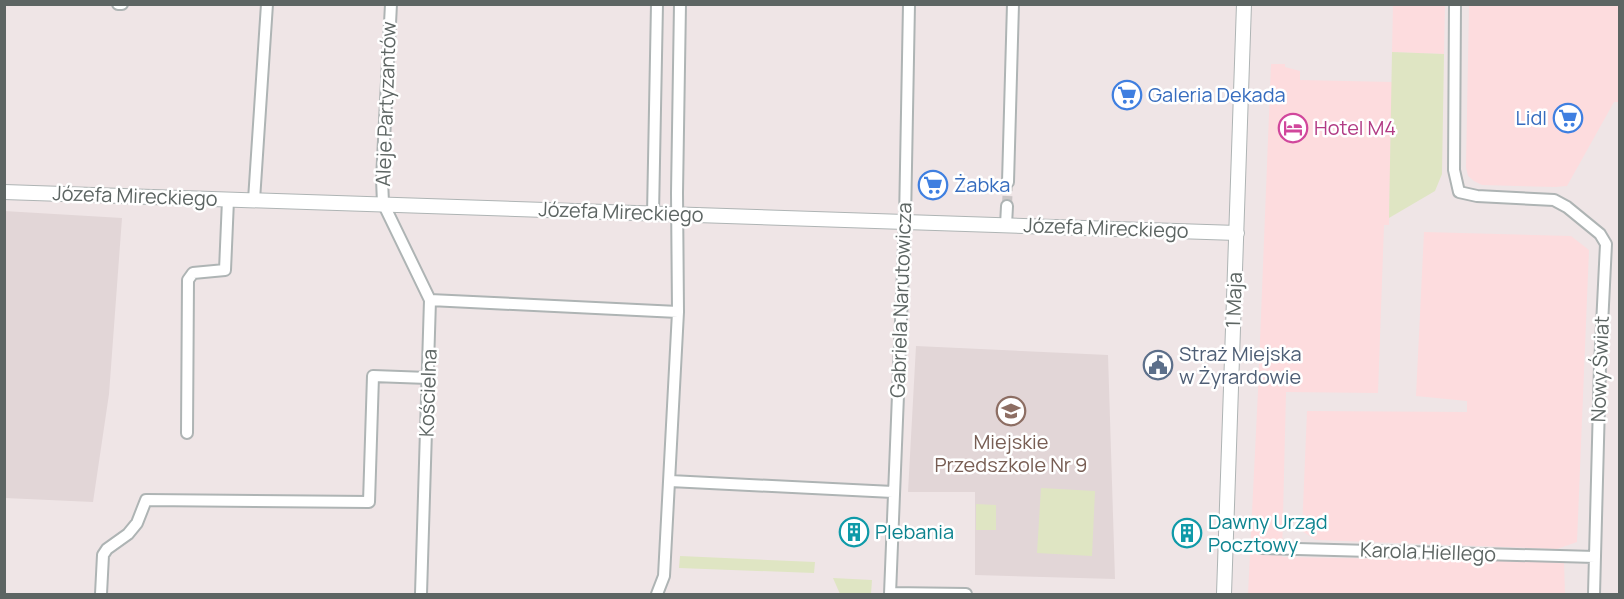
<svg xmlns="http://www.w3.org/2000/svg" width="1624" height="599" font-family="Manrope,sans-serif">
<rect width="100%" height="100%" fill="#efe5e6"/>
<path fill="#fddcde" d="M 1393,5 L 1445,5 L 1444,54 L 1392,52 Z
M 1469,5 L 1619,5 L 1619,102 L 1614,102 L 1567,186 L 1555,187 L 1482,185 L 1474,181 L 1468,176 L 1466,167 Z
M 1271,64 L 1285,64 L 1285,67 L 1300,71 L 1300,80 L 1392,82 L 1389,225 L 1384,225 L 1378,393 L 1286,392 L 1282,557 L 1564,562 L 1565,594 L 1248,594 L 1258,391 Z
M 1424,232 L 1571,236 L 1589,250 L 1577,542 L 1557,549 L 1316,540 L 1302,531 L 1307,411 L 1467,412 L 1467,401 L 1416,396 Z"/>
<path fill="#e2d6d7" d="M 4,211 L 122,218 L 109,394 L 93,502 L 5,498 Z
M 916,346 L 1108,355 L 1115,579 L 975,575 L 975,492 L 908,492 Z"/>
<path fill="#dfe5c3" d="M 1392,52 L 1444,54 L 1442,174 L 1435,191 L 1389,218 Z
M 1041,488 L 1095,491 L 1092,556 L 1037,553 Z
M 976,504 L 996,505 L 996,530 L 976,530 Z
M 680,556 L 815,562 L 814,573 L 679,568 Z
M 833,578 L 872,580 L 871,594 L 840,594 Z"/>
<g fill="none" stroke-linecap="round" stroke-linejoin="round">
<path stroke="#cac5c5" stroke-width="10" stroke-dasharray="10 5" stroke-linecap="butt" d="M 1007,206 L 1008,182"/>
<g stroke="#aeb4b4" stroke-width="14">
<path id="minor" d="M 118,4 L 122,4
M 391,4 L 382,179 L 383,203 L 430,300 L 421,594
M 1455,4 L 1454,170 L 1459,192 L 1477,196 L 1554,200 L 1567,207 L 1600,234 L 1606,244 L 1600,366 L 1594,594
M 1008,182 L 1013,4
M 254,200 L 267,4
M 653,214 L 657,4
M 1006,225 L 1007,206
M 430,300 L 678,312
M 187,433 L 188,280 L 193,273 L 225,270 L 228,200
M 670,481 L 893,492
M 1226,546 L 1250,547
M 1261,548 L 1595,557
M 890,593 L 966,594
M 101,594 L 103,555 L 107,549 L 128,534 L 137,523 L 146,500 L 369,502 L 373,376 L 428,378
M 657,594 L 664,576 L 678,312 L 677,193 L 680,4
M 890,594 L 905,221 L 909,4"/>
</g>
<g stroke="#aeb4b4" stroke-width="16">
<path id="tertiary" d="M 4,192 L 1237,233
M 1224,594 L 1244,4"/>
</g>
<use href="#minor" stroke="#fff" stroke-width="10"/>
<use href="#tertiary" stroke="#fff" stroke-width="14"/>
</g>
<defs>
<g id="supermarket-ring" transform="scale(1.5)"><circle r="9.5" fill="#fff" stroke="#3f7fe0" stroke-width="1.5"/><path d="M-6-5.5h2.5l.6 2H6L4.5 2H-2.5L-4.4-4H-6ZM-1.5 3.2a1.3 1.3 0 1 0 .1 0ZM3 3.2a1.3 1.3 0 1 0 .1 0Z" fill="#3f7fe0"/></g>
<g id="hotel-ring" transform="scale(1.5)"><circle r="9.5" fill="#fff" stroke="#d1479c" stroke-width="1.5"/><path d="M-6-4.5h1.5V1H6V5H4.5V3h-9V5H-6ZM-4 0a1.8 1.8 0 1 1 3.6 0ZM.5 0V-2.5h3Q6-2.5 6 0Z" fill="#d1479c"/></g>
<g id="civic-ring" transform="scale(1.5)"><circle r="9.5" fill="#fff" stroke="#5c6f8a" stroke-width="1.5"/><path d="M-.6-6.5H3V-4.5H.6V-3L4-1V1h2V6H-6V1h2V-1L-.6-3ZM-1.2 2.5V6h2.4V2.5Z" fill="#5c6f8a"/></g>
<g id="school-ring" transform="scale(1.5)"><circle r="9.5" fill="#fff" stroke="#8d6e63" stroke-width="1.5"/><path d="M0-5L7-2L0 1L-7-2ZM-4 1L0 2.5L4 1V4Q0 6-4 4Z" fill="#8d6e63"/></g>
<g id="building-ring" transform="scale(1.5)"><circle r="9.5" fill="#fff" stroke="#0f9aa8" stroke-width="1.5"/><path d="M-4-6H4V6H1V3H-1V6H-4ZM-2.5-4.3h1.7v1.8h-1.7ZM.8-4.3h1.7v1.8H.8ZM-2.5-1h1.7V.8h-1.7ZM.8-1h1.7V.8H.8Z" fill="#0f9aa8"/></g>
</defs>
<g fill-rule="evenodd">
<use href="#supermarket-ring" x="1127" y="95"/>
<use href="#supermarket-ring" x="1568" y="118"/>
<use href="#hotel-ring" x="1293" y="128"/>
<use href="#supermarket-ring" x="933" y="185"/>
<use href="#civic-ring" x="1158" y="365"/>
<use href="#school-ring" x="1011" y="411"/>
<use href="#building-ring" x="854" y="532"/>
<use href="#building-ring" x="1187" y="533"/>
</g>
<g text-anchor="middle" stroke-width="5" stroke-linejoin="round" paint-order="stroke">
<g font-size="20" fill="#366cbe" stroke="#fff" text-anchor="start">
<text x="1148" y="102">Galeria Dekada</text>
<text x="1547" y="125" text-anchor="end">Lidl</text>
<text x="954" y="192">Żabka</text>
</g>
<g font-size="20" fill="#5d6563" stroke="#fff">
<text transform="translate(386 104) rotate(-88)" y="7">Aleje Partyzantów</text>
<text transform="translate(135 196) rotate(2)" y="7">Józefa Mireckiego</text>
<text transform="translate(621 212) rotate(2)" y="7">Józefa Mireckiego</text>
<text transform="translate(1106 228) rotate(2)" y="7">Józefa Mireckiego</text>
<text transform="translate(901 300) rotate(-88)" y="7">Gabriela Narutowicza</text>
<text transform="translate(1234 300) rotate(-88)" y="7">1 Maja</text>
<text transform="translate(1600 369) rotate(-88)" y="7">Nowy Świat</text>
<text transform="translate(428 393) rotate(-88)" y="7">Kościelna</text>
<text transform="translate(1428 552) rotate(2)" y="7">Karola Hiellego</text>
</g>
<g font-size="20" fill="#b23c85" stroke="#fff" text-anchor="start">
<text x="1314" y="135">Hotel M4</text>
</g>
<g font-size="20" fill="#4e5e75" stroke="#fff" text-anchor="start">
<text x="1179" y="361">Straż Miejska<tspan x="1179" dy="23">w Żyrardowie</tspan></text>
</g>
<g font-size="20" fill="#785e54" stroke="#fff">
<text x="1011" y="449">Miejskie<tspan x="1011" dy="23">Przedszkole Nr 9</tspan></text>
</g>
<g font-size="20" fill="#0d838f" stroke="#fff" text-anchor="start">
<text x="1208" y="529">Dawny Urząd<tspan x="1208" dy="23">Pocztowy</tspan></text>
<text x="875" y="539">Plebania</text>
</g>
</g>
<rect width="1624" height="599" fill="none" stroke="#5d6563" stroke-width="12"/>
</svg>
